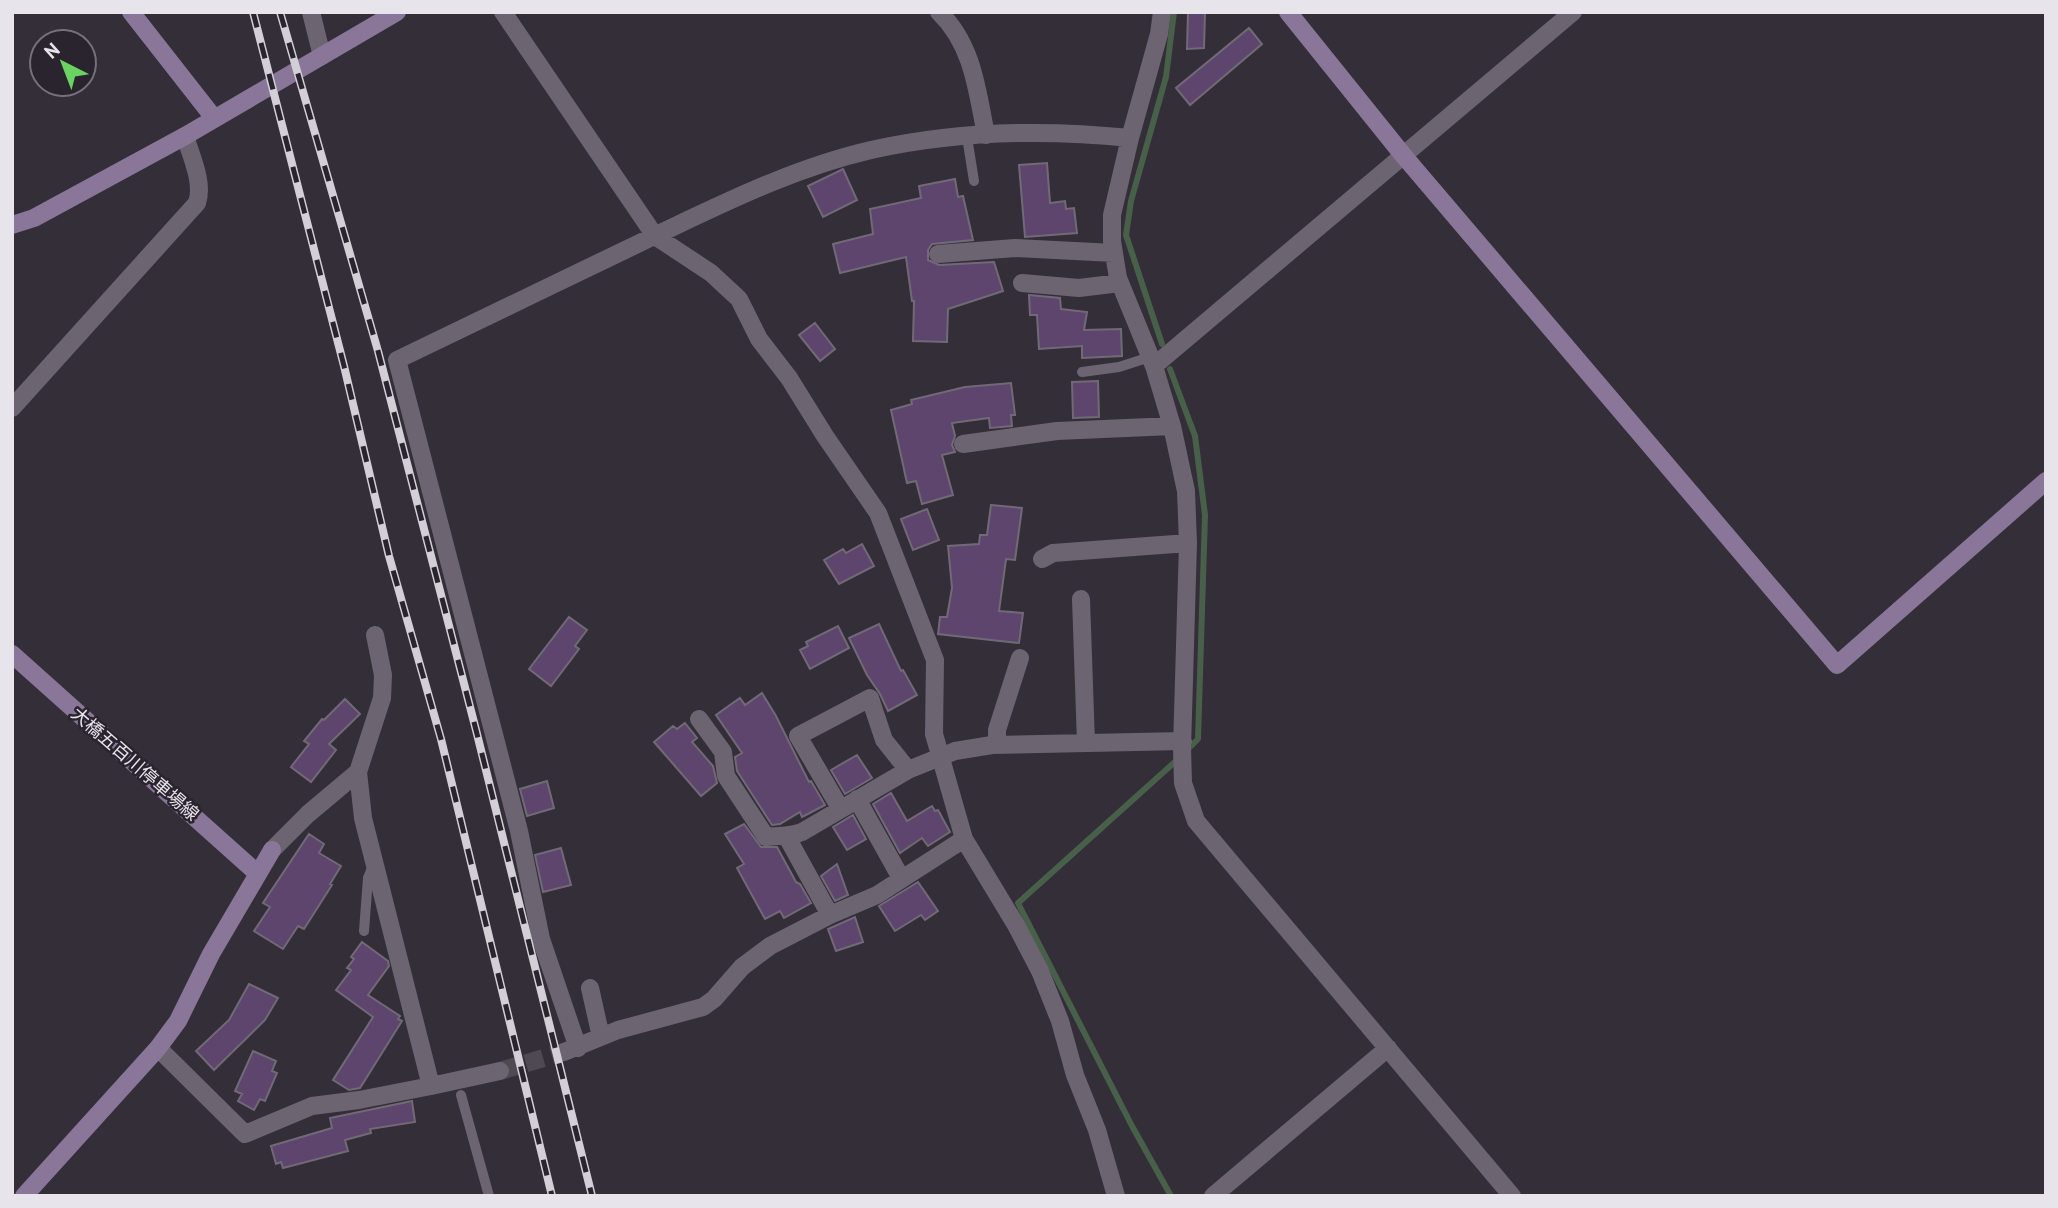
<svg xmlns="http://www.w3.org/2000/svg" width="2058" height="1208" font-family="'PT Sans','Noto Sans JP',sans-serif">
<rect width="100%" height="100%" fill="#332e38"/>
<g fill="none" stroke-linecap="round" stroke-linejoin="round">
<path stroke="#485f49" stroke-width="6" d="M 1162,344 L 1126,235 L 1131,201 L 1166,77 L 1174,12
M 1170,369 L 1195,436 L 1205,515 L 1198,739 L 1185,752
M 1171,1196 L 1132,1126 L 1018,903 L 1177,760"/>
</g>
<path fill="#5d456e" stroke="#716a76" stroke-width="2" d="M 1188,12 L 1205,12 L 1204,48 L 1187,49 Z
M 1249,28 L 1262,44 L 1190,105 L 1176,88 Z
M 1047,163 L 1050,203 L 1065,201 L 1066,209 L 1074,208 L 1077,233 L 1025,237 L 1019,165 Z
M 843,169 L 857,200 L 823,217 L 808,186 Z
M 955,179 L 958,197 L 963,196 L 973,240 L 932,244 L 928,250 L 928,260 L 939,265 L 994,262 L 1003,291 L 948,309 L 947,342 L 913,341 L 914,301 L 912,301 L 906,257 L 840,273 L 833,244 L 873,234 L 870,209 L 921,198 L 919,186 Z
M 1029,295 L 1060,298 L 1061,309 L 1087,312 L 1084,330 L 1121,329 L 1122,356 L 1082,358 L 1082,346 L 1039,349 L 1037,315 L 1030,315 Z
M 815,323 L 835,349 L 820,361 L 799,335 Z
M 1098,381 L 1099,417 L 1073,418 L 1072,382 Z
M 1011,383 L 1015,415 L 1011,415 L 1012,426 L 990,428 L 989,418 L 952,423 L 955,436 L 952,445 L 955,452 L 942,455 L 953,495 L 922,504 L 916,481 L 907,483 L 891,410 L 912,404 L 911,400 L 965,387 Z
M 991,505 L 1022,508 L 1015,560 L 1006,559 L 999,611 L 1023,613 L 1019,643 L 938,634 L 940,617 L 947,617 L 952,588 L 948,546 L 979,544 L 980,535 L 987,535 Z
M 927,509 L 939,540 L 913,550 L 901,519 Z
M 862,544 L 874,566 L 839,584 L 824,560 L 843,549 L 846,553 Z
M 569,617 L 587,630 L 575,646 L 579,649 L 551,686 L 529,669 Z
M 879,624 L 901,671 L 903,670 L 917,695 L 888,711 L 880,694 L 867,675 L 849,638 Z
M 838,626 L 849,648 L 810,669 L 800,650 L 808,646 L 806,642 Z
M 762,693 L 776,716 L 809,782 L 811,781 L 825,805 L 802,817 L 800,812 L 780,824 L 772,825 L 737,771 L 735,757 L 742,753 L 716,715 L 740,698 L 745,705 Z
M 345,699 L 360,714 L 329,744 L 336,750 L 311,782 L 291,767 L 309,744 L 304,741 L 322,719 L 324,720 Z
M 685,723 L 697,738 L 692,742 L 713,766 L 717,783 L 701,796 L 654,742 L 673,726 L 677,729 Z
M 857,755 L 872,778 L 845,794 L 831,770 Z
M 547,781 L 554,808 L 527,816 L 520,789 Z
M 891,793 L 907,821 L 932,806 L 935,811 L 938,810 L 950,832 L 928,846 L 922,838 L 900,853 L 873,804 Z
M 853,815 L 866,839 L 847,850 L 833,827 Z
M 744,824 L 761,847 L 777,847 L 796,882 L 800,884 L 811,903 L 784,918 L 780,911 L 765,919 L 737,868 L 744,864 L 725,834 Z
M 309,834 L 324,844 L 319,853 L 341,866 L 330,884 L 332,885 L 304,929 L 298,926 L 283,949 L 254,931 L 270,907 L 263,903 Z
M 561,848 L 571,885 L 543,892 L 535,855 Z
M 837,864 L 848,895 L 835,901 L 821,876 Z
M 918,882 L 938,911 L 925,920 L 921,915 L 895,931 L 879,906 Z
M 855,917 L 863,942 L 836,951 L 828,929 Z
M 362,942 L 388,961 L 389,966 L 368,995 L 400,1016 L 398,1019 L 402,1021 L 360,1088 L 349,1090 L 333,1080 L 373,1017 L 336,990 L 351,970 L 347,968 L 354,959 L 351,957 Z
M 249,984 L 278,998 L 265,1020 L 214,1070 L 196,1051 L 229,1020 Z
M 253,1051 L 276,1061 L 272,1071 L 277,1073 L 265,1101 L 260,1099 L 254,1110 L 238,1101 L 242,1094 L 235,1091 Z
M 412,1101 L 415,1122 L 370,1129 L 371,1133 L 345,1140 L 348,1151 L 283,1168 L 281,1162 L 276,1164 L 271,1146 L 332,1128 L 330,1118 Z"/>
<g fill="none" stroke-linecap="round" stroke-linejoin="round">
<path stroke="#4e4953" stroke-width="18" stroke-dasharray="18 9" stroke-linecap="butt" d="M 500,1071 L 564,1052"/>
<path stroke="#6c6571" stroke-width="10" d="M 967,137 L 974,181
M 1082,372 L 1119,367 L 1150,357
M 364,931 L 368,878 L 373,866
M 461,1095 L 489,1196"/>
<path stroke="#6c6571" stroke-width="18" d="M 311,12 L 322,56
M 503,12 L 655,236 L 711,273 L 739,299 L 759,339 L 789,378 L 825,436 L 878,513 L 935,660 L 934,734 L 964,839 L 877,895 L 830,915 L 770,946 L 742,967 L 714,999 L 703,1007 L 618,1030 L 564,1052
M 939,12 C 973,45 977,90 986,135
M 1162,12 L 1159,34 L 1130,138 L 1112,215 L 1112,241 L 1118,278 L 1154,366 L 1172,426 L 1186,491 L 1188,543 L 1182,748 L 1183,783 L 1196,821 L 1512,1196
M 938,254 L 1015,248 L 1114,253
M 1022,283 L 1079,288 L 1120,283
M 1154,366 L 1573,12
M 12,408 L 197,203 C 204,183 191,156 185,136
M 963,444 L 1057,431 L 1172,426
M 1042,559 L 1053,553 L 1188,543
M 1081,599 L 1086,743
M 699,719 L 723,752 L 726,776 L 766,837 C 780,835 788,837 802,832 L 908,770 L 955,751 L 992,745 L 1183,741
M 997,745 L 997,730 L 1020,658
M 857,799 L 901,878
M 840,808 L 798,736 L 870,698 L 884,740 L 908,770
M 787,837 L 830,915
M 964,839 L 1016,925 L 1040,971 L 1060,1021 L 1075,1075 L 1097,1130 L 1116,1196
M 272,850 L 308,814 L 358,772 L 382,698 L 383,675 L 375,635
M 590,988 L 601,1037
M 158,1048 L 245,1134 L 312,1106 L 359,1100 L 431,1086 L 363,818 L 358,772
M 578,1048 L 541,939 L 519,831 L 397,360 C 481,319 566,279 650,238 C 722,204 793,168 871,150 C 957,131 1043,129 1130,138
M 431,1086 L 500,1071
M 1213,1196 L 1388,1048"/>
<path stroke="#8a7699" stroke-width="18" d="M 131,12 L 214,118
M 1288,12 L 1403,155 L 1837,665 L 2046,481
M 12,225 L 34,218 L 185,136 L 397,12
M 12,654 L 257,873
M 24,1196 L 158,1048 L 178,1021 L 211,954 L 272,850"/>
<g stroke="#d3cfd6" stroke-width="8">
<path id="rail" d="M 253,12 L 344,366 L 389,556 L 441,739 L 552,1196
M 280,12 L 378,351 L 476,730 L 592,1196"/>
</g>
<use href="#rail" stroke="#29242e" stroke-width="5" stroke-dasharray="16" stroke-linecap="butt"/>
</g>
<g text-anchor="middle" stroke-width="5" stroke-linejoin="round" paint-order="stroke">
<g font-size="18" fill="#e8e4eb" stroke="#29242e">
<text transform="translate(135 764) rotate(41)" y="6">大橋五百川停車場線</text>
</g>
</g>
<rect width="2058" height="1208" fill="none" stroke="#e8e4eb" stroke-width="28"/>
<g transform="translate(63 63) rotate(318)"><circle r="33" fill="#29242e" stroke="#75717a" stroke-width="2"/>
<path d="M0-5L12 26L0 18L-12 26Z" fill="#6bd362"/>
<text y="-10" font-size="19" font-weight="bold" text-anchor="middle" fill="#e8e4eb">N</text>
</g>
</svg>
